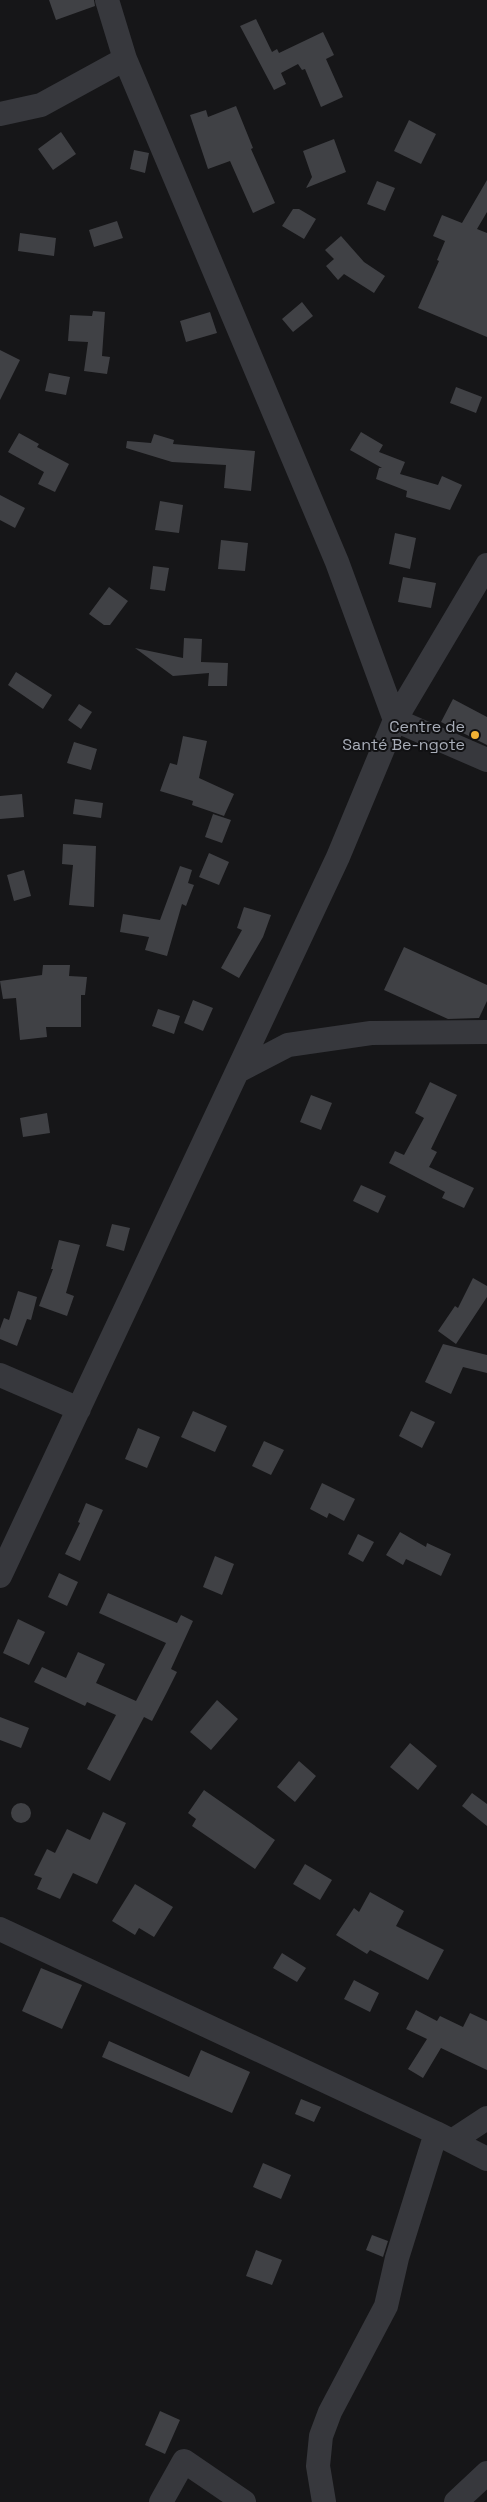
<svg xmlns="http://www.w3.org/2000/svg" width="487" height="2502" font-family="'Space Grotesk',sans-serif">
<rect width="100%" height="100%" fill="#161618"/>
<path fill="#404145" d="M 49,0 L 94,0 L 95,6 L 56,20 Z
M 256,19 L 272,52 L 277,49 L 279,53 L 323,32 L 334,55 L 326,59 L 343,97 L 321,107 L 305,69 L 302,70 L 298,64 L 281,73 L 286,84 L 274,90 L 240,26 Z
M 236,106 L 253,148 L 251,149 L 275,203 L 253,213 L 230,161 L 208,169 L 190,115 L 206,110 L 208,117 Z
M 409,120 L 436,134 L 421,164 L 394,151 Z
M 61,132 L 76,154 L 53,170 L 38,149 Z
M 334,139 L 346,172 L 306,188 L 312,177 L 303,151 Z
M 134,150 L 149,153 L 145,173 L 130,169 Z
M 487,180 L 487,212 L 477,229 L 487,233 L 487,337 L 418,308 L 439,261 L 437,260 L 445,241 L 433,236 L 442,215 L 462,223 Z
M 377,181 L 395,188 L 385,211 L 367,204 Z
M 293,209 L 299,209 L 316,219 L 304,239 L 282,226 Z
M 117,221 L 123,238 L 94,247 L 89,230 Z
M 20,233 L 56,238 L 54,256 L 18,251 Z
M 341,236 L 364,262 L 385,276 L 374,293 L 344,274 L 338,280 L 326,266 L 334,259 L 325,250 Z
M 302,302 L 313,316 L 293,332 L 282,319 Z
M 93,311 L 105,312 L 102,356 L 110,357 L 107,374 L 84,371 L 88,342 L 68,341 L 70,315 L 92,316 Z
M 210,312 L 217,333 L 186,342 L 180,321 Z
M 0,350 L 20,360 L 0,400 Z
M 49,373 L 70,377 L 66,395 L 45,391 Z
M 456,387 L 482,397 L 476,413 L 450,403 Z
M 361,432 L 383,445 L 379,452 L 405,462 L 400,474 L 438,485 L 442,476 L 462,485 L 450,510 L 406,497 L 407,491 L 376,479 L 379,468 L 382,468 L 350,450 Z
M 19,433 L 39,444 L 37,447 L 69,464 L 55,492 L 38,484 L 44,472 L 8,452 Z
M 154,434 L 174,440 L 173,444 L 255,451 L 251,491 L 224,488 L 226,465 L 172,462 L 126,448 L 127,441 L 151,443 Z
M 0,495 L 25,508 L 15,528 L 0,520 Z
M 160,501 L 183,505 L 179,533 L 155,530 Z
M 395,533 L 416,538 L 410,569 L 389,564 Z
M 221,540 L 248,543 L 245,571 L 218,569 Z
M 153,566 L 169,568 L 165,591 L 150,589 Z
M 403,577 L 436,583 L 431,608 L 398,602 Z
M 109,587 L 128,601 L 110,625 L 104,625 L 89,614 Z
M 184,638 L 202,639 L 201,662 L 228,663 L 227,686 L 208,686 L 209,673 L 173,676 L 135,648 L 183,658 Z
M 16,672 L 52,695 L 43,709 L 8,685 Z
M 453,699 L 487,717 L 487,745 L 441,722 Z
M 79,704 L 92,712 L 81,729 L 68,720 Z
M 183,736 L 207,741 L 199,778 L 234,794 L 224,816 L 192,805 L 193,801 L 160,791 L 170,763 L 177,765 Z
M 74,742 L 97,749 L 91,770 L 67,763 Z
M 22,794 L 24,817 L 0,819 L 0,796 Z
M 75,799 L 103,803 L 101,818 L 73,814 Z
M 213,814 L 231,820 L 222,843 L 205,837 Z
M 63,844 L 96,846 L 94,907 L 69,905 L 73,865 L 62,864 Z
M 209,853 L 229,862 L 219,885 L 199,877 Z
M 180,866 L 192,870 L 188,883 L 194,885 L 186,906 L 182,904 L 167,956 L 145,950 L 149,937 L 120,932 L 123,914 L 160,920 Z
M 24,870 L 31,896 L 14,901 L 7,875 Z
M 244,907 L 271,915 L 263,937 L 239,978 L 221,968 L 242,930 L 237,928 Z
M 404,947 L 487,985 L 487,1001 L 479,1018 L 448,1019 L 384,990 Z
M 43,965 L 70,965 L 69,976 L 87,977 L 85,995 L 81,995 L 81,1027 L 46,1027 L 47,1037 L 20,1040 L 16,998 L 3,999 L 0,981 L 42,975 Z
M 193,1000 L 213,1008 L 203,1031 L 184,1023 Z
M 158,1009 L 180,1016 L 174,1034 L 152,1026 Z
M 430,1082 L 457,1095 L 431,1149 L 437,1152 L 429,1167 L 474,1188 L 464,1208 L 442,1198 L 445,1192 L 389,1163 L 395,1151 L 404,1155 L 424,1118 L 415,1113 Z
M 311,1095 L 332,1103 L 321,1130 L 300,1122 Z
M 47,1113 L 50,1133 L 23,1137 L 20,1118 Z
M 361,1185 L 386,1196 L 378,1213 L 353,1201 Z
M 112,1224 L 130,1228 L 124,1251 L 106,1246 Z
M 59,1240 L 80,1245 L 66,1293 L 74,1296 L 67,1316 L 39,1306 L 53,1269 L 51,1269 Z
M 473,1278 L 487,1286 L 487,1297 L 456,1344 L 438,1331 L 455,1306 L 458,1308 Z
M 18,1291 L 37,1297 L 31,1320 L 27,1319 L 17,1346 L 0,1339 L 0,1329 L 4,1318 L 9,1320 Z
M 443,1344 L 487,1355 L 487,1373 L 463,1367 L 451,1394 L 425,1382 Z
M 193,1411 L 227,1426 L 215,1452 L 181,1437 Z
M 411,1411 L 435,1422 L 422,1448 L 399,1436 Z
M 138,1428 L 160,1437 L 147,1468 L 125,1459 Z
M 264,1441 L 284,1450 L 271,1475 L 252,1466 Z
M 322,1483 L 355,1499 L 344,1521 L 329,1513 L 327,1518 L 310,1509 Z
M 86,1503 L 103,1510 L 80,1561 L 65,1554 L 80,1523 L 78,1522 Z
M 400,1532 L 426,1547 L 427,1543 L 451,1554 L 441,1576 L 406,1559 L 403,1565 L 386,1555 Z
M 358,1534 L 374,1542 L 363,1562 L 348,1554 Z
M 215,1556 L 234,1564 L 222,1595 L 203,1587 Z
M 59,1573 L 78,1582 L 67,1606 L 48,1597 Z
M 108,1593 L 177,1623 L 181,1615 L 193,1621 L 171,1669 L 177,1672 L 166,1694 L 152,1721 L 144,1717 L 110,1781 L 87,1769 L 116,1715 L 87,1702 L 85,1706 L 34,1682 L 42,1667 L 66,1678 L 78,1652 L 105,1664 L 96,1683 L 136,1701 L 166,1643 L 99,1613 Z
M 18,1619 L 45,1632 L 29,1665 L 3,1653 Z
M 217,1700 L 238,1719 L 211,1750 L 190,1732 Z
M 0,1717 L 29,1728 L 21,1748 L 0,1740 Z
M 410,1743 L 437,1766 L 418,1790 L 390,1767 Z
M 299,1761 L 316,1776 L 295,1802 L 277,1787 Z
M 204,1790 L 275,1840 L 255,1869 L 192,1826 L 196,1819 L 188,1813 Z
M 472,1793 L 487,1804 L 487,1826 L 462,1806 Z
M11 1813a10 10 0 1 1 20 0a10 10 0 1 1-20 0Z
M 103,1812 L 126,1823 L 97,1884 L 73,1873 L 60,1899 L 37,1889 L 42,1878 L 34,1875 L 47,1849 L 55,1853 L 67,1829 L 90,1840 Z
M 305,1864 L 332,1880 L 320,1900 L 293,1884 Z
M 135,1884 L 173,1907 L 154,1937 L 139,1928 L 135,1935 L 112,1921 Z
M 370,1892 L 404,1911 L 396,1926 L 444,1950 L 428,1980 L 370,1950 L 367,1954 L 336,1935 L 354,1908 L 359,1912 Z
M 282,1953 L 306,1968 L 297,1982 L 273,1968 Z
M 41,1968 L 82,1985 L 62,2029 L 22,2011 Z
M 354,1980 L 379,1993 L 370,2012 L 344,1999 Z
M 416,2010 L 437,2021 L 440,2016 L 463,2027 L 470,2013 L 487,2021 L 487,2070 L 441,2048 L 423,2078 L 408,2069 L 427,2039 L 406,2029 Z
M 109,2041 L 189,2077 L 201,2050 L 250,2072 L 232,2113 L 102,2057 Z
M 301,2099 L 321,2107 L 314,2122 L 295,2114 Z
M 263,2163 L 291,2175 L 281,2199 L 253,2187 Z
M 372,2235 L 388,2241 L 383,2257 L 366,2250 Z
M 256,2250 L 282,2260 L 272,2285 L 246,2276 Z
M 160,2411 L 180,2420 L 165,2454 L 145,2445 Z"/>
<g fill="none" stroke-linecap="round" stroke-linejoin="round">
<path stroke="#37383d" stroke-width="24" d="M 107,0 L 125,59 L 337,562 L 395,720 L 487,760
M 0,114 L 41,105 L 125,59
M 238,1071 L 288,1045 L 371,1033 L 487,1032
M 0,1375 L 79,1409
M 0,1576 L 338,857 L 395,720 L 487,565
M 0,1929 L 436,2133 L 487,2159
M 452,2141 L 487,2118
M 161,2502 L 184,2461 L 244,2502
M 324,2502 L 318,2466 L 321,2436 L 330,2412 L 386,2306 L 397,2258 L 436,2133
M 456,2502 L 487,2473"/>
</g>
<circle fill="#f2b134" stroke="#111113" stroke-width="2" cx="475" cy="735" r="5"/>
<g text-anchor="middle" stroke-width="4" stroke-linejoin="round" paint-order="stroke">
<g font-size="16" fill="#a8adb8" stroke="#111113" text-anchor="end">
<text x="465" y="732">Centre de<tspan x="465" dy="18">Santé Be-ngote</tspan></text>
</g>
</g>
</svg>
